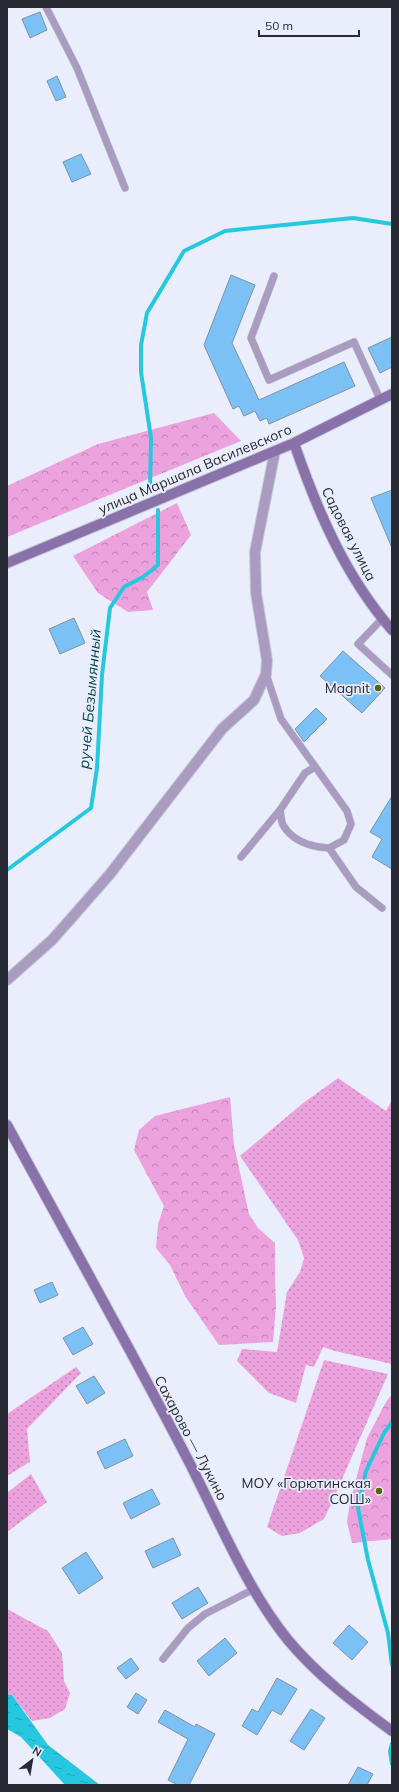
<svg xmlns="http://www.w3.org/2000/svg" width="399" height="1792" font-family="Mulish,sans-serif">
<defs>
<pattern id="grass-dots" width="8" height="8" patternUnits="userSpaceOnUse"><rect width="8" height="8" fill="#eca2dd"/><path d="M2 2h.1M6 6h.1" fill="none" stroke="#bf84b4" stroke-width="1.8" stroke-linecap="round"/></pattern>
<pattern id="forest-crowns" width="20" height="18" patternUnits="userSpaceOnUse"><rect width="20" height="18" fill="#eca2dd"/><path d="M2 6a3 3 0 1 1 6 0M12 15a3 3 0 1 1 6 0" fill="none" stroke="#bf84b4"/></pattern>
<pattern id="water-ripples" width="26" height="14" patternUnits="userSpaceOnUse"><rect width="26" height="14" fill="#26c8e0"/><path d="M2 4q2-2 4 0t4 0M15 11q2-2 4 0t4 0" fill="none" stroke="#21a3b6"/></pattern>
</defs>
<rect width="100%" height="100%" fill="#e9edfc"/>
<path fill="url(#grass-dots)" d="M 338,1078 L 386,1111 L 392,1100 L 392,1364 L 335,1351 L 323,1347 L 314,1367 L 306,1365 L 296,1403 L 269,1393 L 237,1361 L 242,1349 L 277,1352 L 287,1292 L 300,1272 L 304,1258 L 298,1240 L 240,1156 L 302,1104 Z
M 324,1360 L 388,1374 L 332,1502 L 324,1519 L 300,1533 L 282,1536 L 267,1527 Z
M 76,1367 L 81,1373 L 27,1429 L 30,1462 L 7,1476 L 7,1414 Z
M 31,1474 L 47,1502 L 7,1532 L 7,1493 Z
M 7,1609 L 48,1631 L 62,1653 L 64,1681 L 70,1693 L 65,1709 L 50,1718 L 32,1721 L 12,1695 L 7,1694 Z"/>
<path fill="url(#forest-crowns)" d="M 214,413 L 241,441 L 7,537 L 7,486 L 98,444 Z
M 177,503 L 191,535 L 147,592 L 153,610 L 128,612 L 98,593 L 73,556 Z
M 230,1097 L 234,1145 L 249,1214 L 258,1228 L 275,1243 L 275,1276 L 276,1306 L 273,1342 L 219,1345 L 185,1296 L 170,1265 L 156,1248 L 158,1224 L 164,1206 L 134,1150 L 139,1130 L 155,1116 Z
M 392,1394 L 392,1539 L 352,1543 L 347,1522 L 350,1502 L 367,1438 L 386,1402 Z"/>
<path fill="url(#water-ripples)" d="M 7,1694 L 12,1695 L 48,1745 L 100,1785 L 65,1785 L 21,1737 L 7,1729 Z"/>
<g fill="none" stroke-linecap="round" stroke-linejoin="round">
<path stroke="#26c8e0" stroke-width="4" d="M 150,490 L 151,438 L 141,372 L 141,345 L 147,313 L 184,251 L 225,231 L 353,218 L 392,224
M 7,870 L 91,808 L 97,768 L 102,675 L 110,608 L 124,587 L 143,577 L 158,565 L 158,510
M 392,1422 L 384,1433 L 366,1471 L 358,1508 L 368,1560 L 388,1633 L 392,1665
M 392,1744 L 390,1751 L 392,1764"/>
</g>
<path fill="#7cc1f5" stroke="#7e93a3" d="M 40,12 L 47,30 L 30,38 L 22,19 Z
M 57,76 L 66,97 L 56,101 L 47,81 Z
M 81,154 L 91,174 L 72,182 L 63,162 Z
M 231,275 L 255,285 L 232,343 L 259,400 L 344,362 L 355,386 L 269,424 L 267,418 L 260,421 L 255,411 L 244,416 L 239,406 L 233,409 L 204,345 Z
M 392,337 L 392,367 L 380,373 L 368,348 Z
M 392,490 L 392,548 L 371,498 Z
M 74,618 L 85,643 L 60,654 L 49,629 Z
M 343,651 L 385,688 L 362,713 L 320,676 Z
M 316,708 L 327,719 L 304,742 L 295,729 Z
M 392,796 L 392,869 L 372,857 L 382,839 L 370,832 Z
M 52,1282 L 58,1295 L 40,1303 L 34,1290 Z
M 83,1327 L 93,1344 L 73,1355 L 63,1338 Z
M 94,1376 L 105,1393 L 87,1404 L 76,1386 Z
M 125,1439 L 133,1456 L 105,1469 L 97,1452 Z
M 152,1489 L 160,1504 L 131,1519 L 123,1503 Z
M 173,1538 L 181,1555 L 153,1568 L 145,1551 Z
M 86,1552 L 103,1578 L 79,1594 L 62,1568 Z
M 198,1587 L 208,1603 L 182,1619 L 172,1603 Z
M 349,1625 L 368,1642 L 352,1660 L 333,1643 Z
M 225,1638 L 237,1653 L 209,1676 L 197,1661 Z
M 131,1658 L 139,1669 L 126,1679 L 117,1668 Z
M 277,1678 L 297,1689 L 281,1715 L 272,1710 L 257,1735 L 242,1726 L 252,1709 L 258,1712 Z
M 136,1693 L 147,1700 L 138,1714 L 127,1707 Z
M 311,1709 L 325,1718 L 304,1750 L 290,1741 Z
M 165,1710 L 195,1727 L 196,1724 L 215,1734 L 189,1785 L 178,1785 L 168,1780 L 188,1739 L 158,1722 Z
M 358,1767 L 373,1774 L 367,1785 L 348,1785 Z"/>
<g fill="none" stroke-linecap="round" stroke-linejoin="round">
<g stroke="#c6cad8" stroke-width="8">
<path id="lane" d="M 46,7 L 77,68 L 125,188
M 274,276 L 251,338 L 269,380 L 354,342 L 380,399
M 382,619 L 358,644 L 392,675
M 266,674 L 281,719 L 347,811 L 351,824 L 344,840 L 329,848 L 356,887 L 382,908
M 280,810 C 281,815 281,821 283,825 C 293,842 311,847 329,848
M 241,857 L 280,810 L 305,773 L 315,767
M 163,1659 L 188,1628 L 205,1614 L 254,1589"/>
</g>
<g stroke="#c6cad8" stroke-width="12">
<path id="street" d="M 7,980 L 52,940 L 75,914 L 110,874 L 222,729 L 254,700 L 266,674 L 267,660 L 256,593 L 255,552 L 275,451"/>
</g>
<g stroke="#c6cad8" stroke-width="12">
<path id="secondary" d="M 294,443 C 317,510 345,576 392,630
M 7,563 L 294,443 L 392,394
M 7,1125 C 67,1236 129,1346 187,1458 C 218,1518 246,1588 288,1640 C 317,1675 355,1704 392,1731"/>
</g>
<use href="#lane" stroke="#aa9bc0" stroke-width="7"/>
<use href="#street" stroke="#aa9bc0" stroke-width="10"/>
<use href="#secondary" stroke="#8972a9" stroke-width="10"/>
</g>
<g fill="#586407" stroke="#e9edfc" stroke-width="1.5">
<circle cx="378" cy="688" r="4"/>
<circle cx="379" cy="1491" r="4"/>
</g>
<g text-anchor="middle" stroke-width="3.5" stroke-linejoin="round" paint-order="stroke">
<g font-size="14" fill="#282a34" stroke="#e9edfc">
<text transform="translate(195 469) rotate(-23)" y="5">улица Маршала Василевского</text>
<text transform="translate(349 534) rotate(63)" y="5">Садовая улица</text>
<text transform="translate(191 1438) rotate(62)" y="5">Сахарово — Лукино</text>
</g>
<g font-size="14" fill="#282a34" stroke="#e9edfc" text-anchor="end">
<text x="370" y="693">Magnit</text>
<text x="371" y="1488">МОУ «Горютинская<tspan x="371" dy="16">СОШ»</tspan></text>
</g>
<g font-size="15" font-style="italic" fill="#00444e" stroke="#e9edfc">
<text transform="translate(90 699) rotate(-85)" y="5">ручей Безымянный</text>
</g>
</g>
<rect width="399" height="1792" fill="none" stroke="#282a34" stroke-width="16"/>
<g transform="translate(32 1760) rotate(31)" stroke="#e9edfc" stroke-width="3" paint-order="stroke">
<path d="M0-3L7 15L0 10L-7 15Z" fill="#282a34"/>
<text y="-6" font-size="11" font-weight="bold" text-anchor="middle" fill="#282a34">N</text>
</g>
<path d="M259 30v6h100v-6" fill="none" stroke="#282a34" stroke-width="2"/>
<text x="265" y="30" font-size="12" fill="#282a34" stroke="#e9edfc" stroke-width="3" paint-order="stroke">50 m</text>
</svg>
